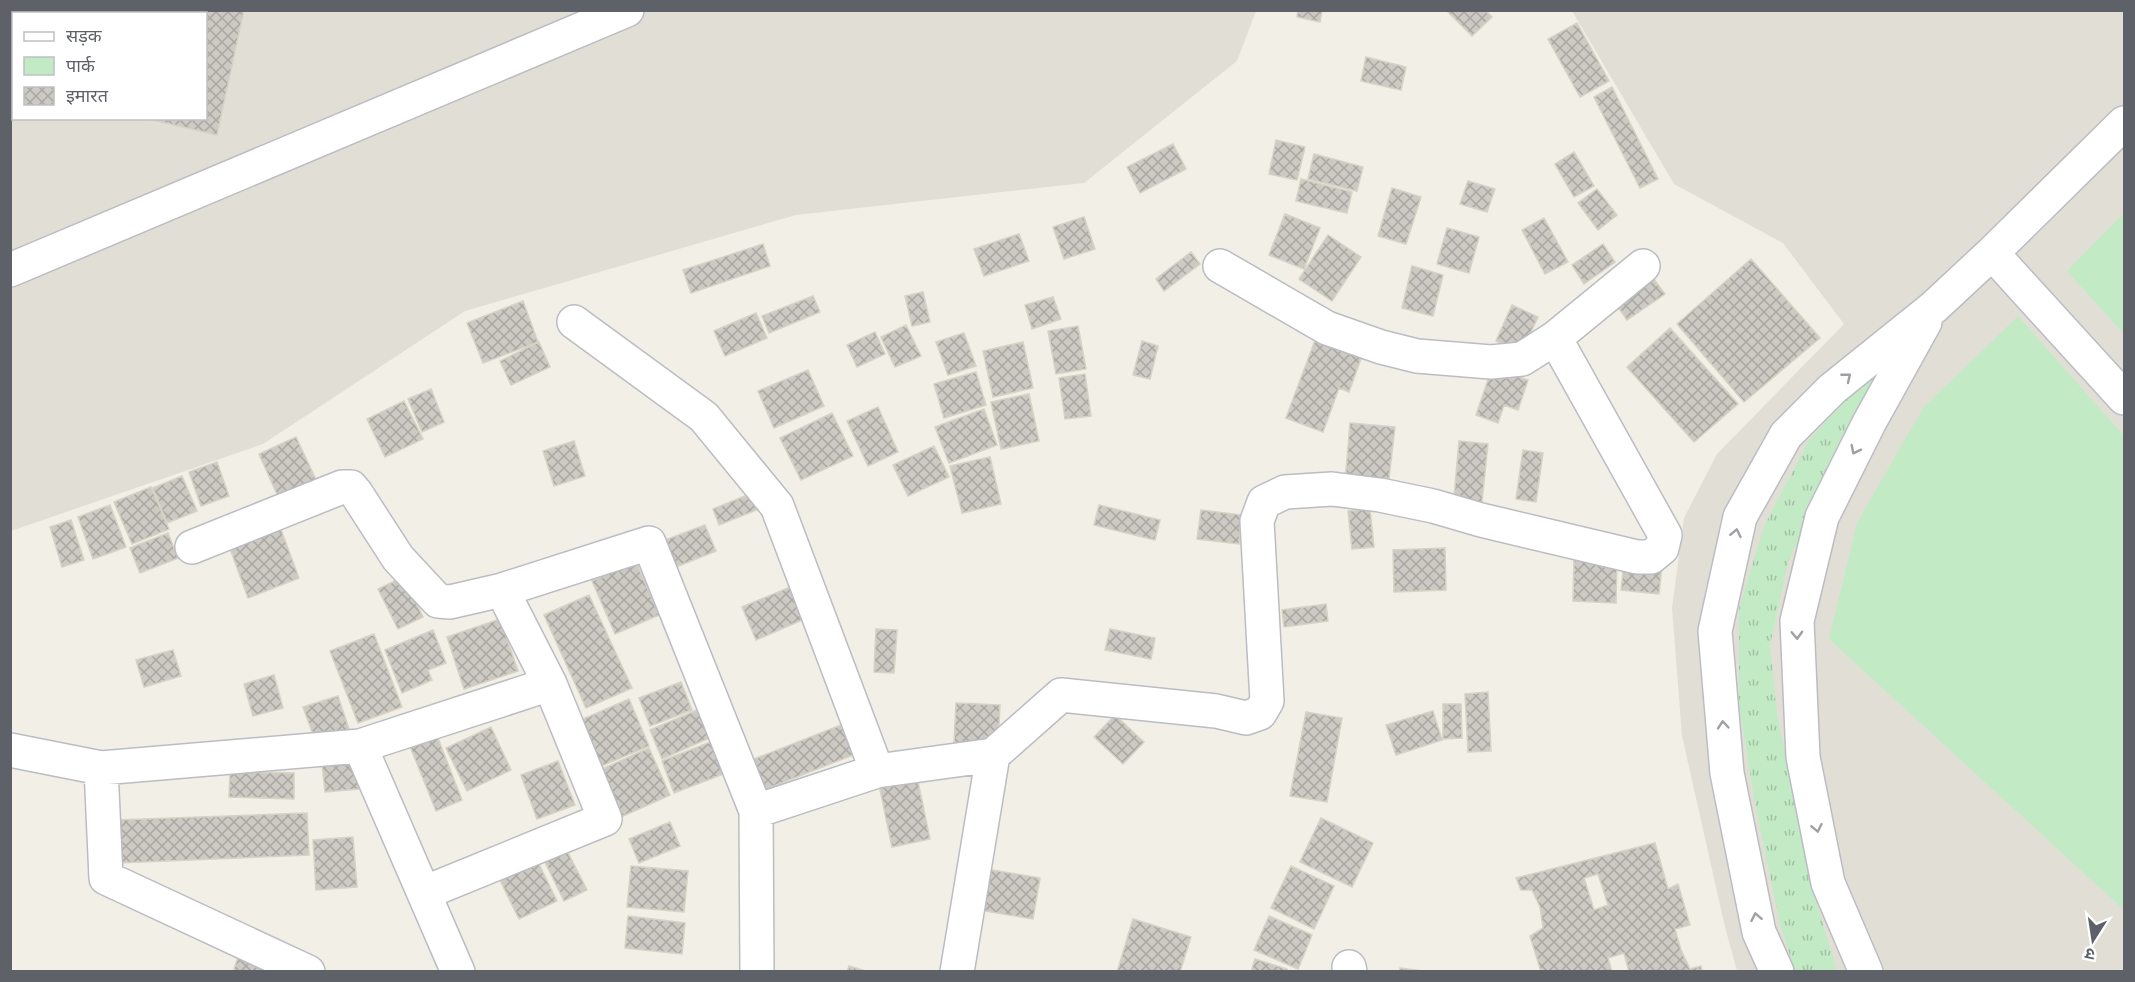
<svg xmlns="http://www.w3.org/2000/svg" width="2135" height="982" font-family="'Noto Sans','Noto Sans Devanagari',sans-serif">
<defs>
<pattern id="grass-tufts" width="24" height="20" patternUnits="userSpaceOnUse" patternTransform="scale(1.5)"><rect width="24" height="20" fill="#c2eac5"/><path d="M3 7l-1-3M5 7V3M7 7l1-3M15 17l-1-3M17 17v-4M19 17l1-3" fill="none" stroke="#a1c1a4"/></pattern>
<pattern id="building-cross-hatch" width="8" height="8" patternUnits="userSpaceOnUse" patternTransform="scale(1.5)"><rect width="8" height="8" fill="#cccac3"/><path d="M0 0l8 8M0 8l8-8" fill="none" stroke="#a9a7a2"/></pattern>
</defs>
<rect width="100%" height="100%" fill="#f1efe6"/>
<path fill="#e1dfd5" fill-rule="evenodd" d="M 10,11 L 1256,11 L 1237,61 L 1084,183 L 796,215 L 465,311 L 263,444 L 11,531 ZM 14,14 L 206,14 L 206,118 L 14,118 Z
M 1572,11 L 2124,11 L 2124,971 L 1737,971 L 1725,927 L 1682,736 L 1672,608 L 1684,518 L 1717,454 L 1844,324 L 1783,243 L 1674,184 Z"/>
<path fill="url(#grass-tufts)" d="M 1885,370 L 1825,479 L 1788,563 L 1770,645 L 1777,715 L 1818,907 L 1837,971 L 1795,971 L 1780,924 L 1754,798 L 1739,704 L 1739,609 L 1764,526 L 1808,442 L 1851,392 Z"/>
<path fill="#c2eac5" d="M 2124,213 L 2124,334 L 2067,271 Z
M 2018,316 L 2124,436 L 2124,910 L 1829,639 L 1857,523 L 1923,408 Z"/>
<path fill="url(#building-cross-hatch)" stroke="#d6d2c4" stroke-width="1.5" fill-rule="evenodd" d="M 140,10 L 244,10 L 217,135 L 144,118 L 206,118 L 206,14 L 140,14 Z
M 1298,10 L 1322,10 L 1320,22 L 1297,17 Z
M 1446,10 L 1485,10 L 1492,17 L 1472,36 Z
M 1577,23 L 1609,81 L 1580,97 L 1548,39 Z
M 1366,57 L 1406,67 L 1401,90 L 1361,81 Z
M 1612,87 L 1658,179 L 1640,188 L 1594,97 Z
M 1276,140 L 1305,147 L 1297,180 L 1269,174 Z
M 1173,144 L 1186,169 L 1140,193 L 1127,167 Z
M 1574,152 L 1594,186 L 1574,197 L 1555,164 Z
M 1314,154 L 1363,167 L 1357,191 L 1308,179 Z
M 1301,179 L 1352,192 L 1347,213 L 1296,201 Z
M 1468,181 L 1495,189 L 1487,212 L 1460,204 Z
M 1392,188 L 1421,197 L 1406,244 L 1378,236 Z
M 1597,189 L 1617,215 L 1598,230 L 1578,203 Z
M 1285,214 L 1320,228 L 1304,269 L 1269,255 Z
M 1084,217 L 1095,249 L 1064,259 L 1053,227 Z
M 1544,218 L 1568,262 L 1545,274 L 1522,230 Z
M 1447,228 L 1479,237 L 1469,273 L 1437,264 Z
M 1019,234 L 1029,261 L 984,276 L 974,249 Z
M 1328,235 L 1361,257 L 1332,301 L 1299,279 Z
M 763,244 L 770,266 L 691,293 L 683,270 Z
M 1603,244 L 1615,262 L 1584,284 L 1572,265 Z
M 1191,252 L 1200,264 L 1164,291 L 1156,279 Z
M 1751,259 L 1820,338 L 1744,402 L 1677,324 Z
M 1412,266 L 1443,275 L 1433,316 L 1402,308 Z
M 1650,274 L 1665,294 L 1627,320 L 1613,300 Z
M 923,292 L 930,322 L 912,326 L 905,296 Z
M 813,296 L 820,312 L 769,333 L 762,316 Z
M 1053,297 L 1061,319 L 1032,329 L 1025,305 Z
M 523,301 L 538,342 L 483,363 L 467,323 Z
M 1512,305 L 1538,317 L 1521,353 L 1496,341 Z
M 756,313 L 767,338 L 725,356 L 714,331 Z
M 906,325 L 921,356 L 895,367 L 881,337 Z
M 1078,326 L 1086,369 L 1056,374 L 1048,331 Z
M 1670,328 L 1738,404 L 1694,442 L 1627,367 Z
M 875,332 L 885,354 L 857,367 L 847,345 Z
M 964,333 L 976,366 L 948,375 L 936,342 Z
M 1317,335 L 1363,353 L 1349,392 L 1339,388 L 1323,432 L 1286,418 Z
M 1142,341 L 1158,346 L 1150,379 L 1133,375 Z
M 539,342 L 550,367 L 511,385 L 500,361 Z
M 1023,342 L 1033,388 L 993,397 L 983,351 Z
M 1492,368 L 1528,380 L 1518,410 L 1504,405 L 1498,423 L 1476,415 Z
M 808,370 L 824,406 L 774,428 L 758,391 Z
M 976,372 L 986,405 L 944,418 L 934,384 Z
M 1085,374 L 1091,416 L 1065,419 L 1059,378 Z
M 431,389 L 444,422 L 422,432 L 408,399 Z
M 1029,394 L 1039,441 L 1001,449 L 991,402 Z
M 404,401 L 423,439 L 385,457 L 367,419 Z
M 878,407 L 898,452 L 868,466 L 847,421 Z
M 984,409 L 997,445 L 949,463 L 935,427 Z
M 832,413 L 853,456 L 801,480 L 780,438 Z
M 1350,423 L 1395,427 L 1388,487 L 1345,482 Z
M 296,437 L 318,484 L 280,501 L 259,454 Z
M 574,441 L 585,476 L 554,486 L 543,451 Z
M 1459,441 L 1488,444 L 1481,511 L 1453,508 Z
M 934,446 L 949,477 L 908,496 L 893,465 Z
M 1523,450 L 1543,453 L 1536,502 L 1516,499 Z
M 990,457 L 1001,504 L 962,513 L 950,466 Z
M 217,462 L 229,496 L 201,506 L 189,472 Z
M 182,476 L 197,511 L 167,523 L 153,488 Z
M 151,487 L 169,529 L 132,544 L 114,502 Z
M 755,492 L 761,508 L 719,525 L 713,509 Z
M 110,505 L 126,547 L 93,559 L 78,517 Z
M 1099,505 L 1160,520 L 1155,540 L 1094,525 Z
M 1370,509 L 1374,547 L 1352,549 L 1348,511 Z
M 1201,510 L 1241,515 L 1239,544 L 1197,539 Z
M 71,520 L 84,560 L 62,567 L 50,527 Z
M 705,525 L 716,551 L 671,569 L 660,542 Z
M 280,527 L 299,578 L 248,598 L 229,546 Z
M 168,533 L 178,558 L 140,573 L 130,548 Z
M 1445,548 L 1446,590 L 1394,592 L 1393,550 Z
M 1574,559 L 1617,561 L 1616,603 L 1573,601 Z
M 636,562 L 659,615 L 615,634 L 592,581 Z
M 1624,563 L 1662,567 L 1659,594 L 1621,590 Z
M 403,577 L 423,617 L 398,629 L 378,589 Z
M 795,585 L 809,617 L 756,640 L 742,607 Z
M 589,595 L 632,688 L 586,708 L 544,615 Z
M 1326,604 L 1328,621 L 1284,627 L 1282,610 Z
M 500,619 L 518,671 L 464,689 L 447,637 Z
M 876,629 L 897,630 L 894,673 L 874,672 Z
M 1110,629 L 1155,638 L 1151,659 L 1105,650 Z
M 433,630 L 446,663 L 428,670 L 432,680 L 402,693 L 385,650 Z
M 374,634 L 402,707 L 358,723 L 330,651 Z
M 173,650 L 181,676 L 144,687 L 136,660 Z
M 274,675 L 283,708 L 253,716 L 244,684 Z
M 681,682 L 692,710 L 650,726 L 639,698 Z
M 1488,692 L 1491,751 L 1468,752 L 1465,694 Z
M 338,696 L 349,729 L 315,740 L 303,707 Z
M 629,699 L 649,746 L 592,770 L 572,724 Z
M 956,703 L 1000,705 L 998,745 L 954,743 Z
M 1443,704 L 1461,704 L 1462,738 L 1443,739 Z
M 704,707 L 716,735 L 662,759 L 650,730 Z
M 1433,711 L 1442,740 L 1396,755 L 1386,725 Z
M 1306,712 L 1342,718 L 1327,802 L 1290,796 Z
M 1115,715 L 1144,742 L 1123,764 L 1094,737 Z
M 841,725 L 853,755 L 756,793 L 744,763 Z
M 491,727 L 511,770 L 467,791 L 446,748 Z
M 434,728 L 462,800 L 436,811 L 407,739 Z
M 718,739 L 731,771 L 674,793 L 662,761 Z
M 649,748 L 670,795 L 612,821 L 591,774 Z
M 354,751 L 359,789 L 325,792 L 321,754 Z
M 558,761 L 575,805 L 537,819 L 521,775 Z
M 230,772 L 294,773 L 294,799 L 229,797 Z
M 916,772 L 930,839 L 892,847 L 878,780 Z
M 307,813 L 309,855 L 118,863 L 117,820 Z
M 1321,818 L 1373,843 L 1352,887 L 1300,862 Z
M 670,822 L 680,846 L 639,863 L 629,839 Z
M 353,837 L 357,887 L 316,890 L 313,840 Z
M 562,841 L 587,890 L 564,901 L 540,852 Z
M 1655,843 L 1668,889 L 1678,884 L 1690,925 L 1675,929 L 1681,950 L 1690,969 L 1701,966 L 1702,972 L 1629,972 L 1624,953 L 1608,958 L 1612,972 L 1541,972 L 1530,936 L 1543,928 L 1540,907 L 1532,890 L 1521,890 L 1516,878 ZM 1598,874 L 1608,905 L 1594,910 L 1584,878 Z
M 534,854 L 557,901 L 519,919 L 496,872 Z
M 631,866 L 688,871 L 684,912 L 627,907 Z
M 1291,866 L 1334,886 L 1314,929 L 1271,908 Z
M 980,868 L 1040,878 L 1033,919 L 973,909 Z
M 628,916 L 685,923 L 682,954 L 625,948 Z
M 1269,916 L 1312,935 L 1298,969 L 1254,950 Z
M 1133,919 L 1191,937 L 1180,972 L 1117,972 Z
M 239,954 L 287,972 L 233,972 Z
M 1255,959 L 1287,969 L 1287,972 L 1251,972 Z
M 849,966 L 869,972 L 847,972 Z
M 1400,968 L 1430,972 L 1400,972 Z"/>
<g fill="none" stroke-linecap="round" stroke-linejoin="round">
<g stroke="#bbbdc3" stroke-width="36">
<path id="minor" d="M 1992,253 L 2124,398
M 1220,266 L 1327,328 L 1381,347 L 1417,356 L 1491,362 L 1522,359 L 1555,338 L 1643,266
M 10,270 L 627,10
M 574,322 L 704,417 L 777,506 L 877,771
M 192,547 L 342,487 L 351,487 L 356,493 L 398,558 L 438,601 L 450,602 L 502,590 L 649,543 L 756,811 L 757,972
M 360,746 L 458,972
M 10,750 L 101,768 L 360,746 L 550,684
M 101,768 L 106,878 L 308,972
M 756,811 L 877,771 L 993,755 L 1061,695 L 1216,711 L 1246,718 L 1260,713 L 1267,701 L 1257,521 L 1264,502 L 1285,492 L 1332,489 L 1380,495 L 1433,506 L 1481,520 L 1637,557 L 1651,557 L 1662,548 L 1665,535 L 1555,338
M 424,893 L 605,819 L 550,684 L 502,590
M 1349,967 L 1350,972
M 957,972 L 993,755
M 1777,972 L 1759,932 L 1727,773 L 1715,631 L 1740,517 L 1786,435 L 1832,389 L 1934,307 L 1992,253 L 2124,123
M 1866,972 L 1828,883 L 1803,757 L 1797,621 L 1822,517 L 1869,423 L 1925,322"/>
</g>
<use href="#minor" stroke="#fff" stroke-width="33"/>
</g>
<defs><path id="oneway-chevron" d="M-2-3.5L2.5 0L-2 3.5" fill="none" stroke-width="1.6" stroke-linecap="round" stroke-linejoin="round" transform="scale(1.5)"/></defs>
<g stroke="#9ea0a4">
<use href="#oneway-chevron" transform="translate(1847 377) rotate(-39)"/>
<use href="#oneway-chevron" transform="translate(1855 450) rotate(117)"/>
<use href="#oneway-chevron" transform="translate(1736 533) rotate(-78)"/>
<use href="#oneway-chevron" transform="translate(1797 635) rotate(88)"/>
<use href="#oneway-chevron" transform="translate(1723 725) rotate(-95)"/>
<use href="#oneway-chevron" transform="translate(1817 828) rotate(78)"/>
<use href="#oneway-chevron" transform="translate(1756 917) rotate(-101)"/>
</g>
<rect width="2135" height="982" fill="none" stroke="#5e6168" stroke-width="24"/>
<rect x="12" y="12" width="195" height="108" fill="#ffffff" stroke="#bfc0c3" stroke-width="1.5"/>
<rect x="24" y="32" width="30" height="9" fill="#ffffff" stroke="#bfc0c3" stroke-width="1.5"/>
<text x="66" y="42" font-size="18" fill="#5e6168">सड़क</text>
<rect x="24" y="57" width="30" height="18" fill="#c2eac5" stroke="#bfc0c3" stroke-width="1.5"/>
<text x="66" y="72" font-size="18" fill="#5e6168">पार्क</text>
<rect x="24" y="87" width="30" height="18" fill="url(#building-cross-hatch)" stroke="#bfc0c3" stroke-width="1.5"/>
<text x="66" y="102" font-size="18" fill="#5e6168">इमारत</text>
<g transform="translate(2093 940) rotate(192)" stroke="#ffffff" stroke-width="4.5" paint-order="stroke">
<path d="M0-4.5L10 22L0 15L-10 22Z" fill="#5e6168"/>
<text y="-9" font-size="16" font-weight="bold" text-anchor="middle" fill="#5e6168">उ</text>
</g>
</svg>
